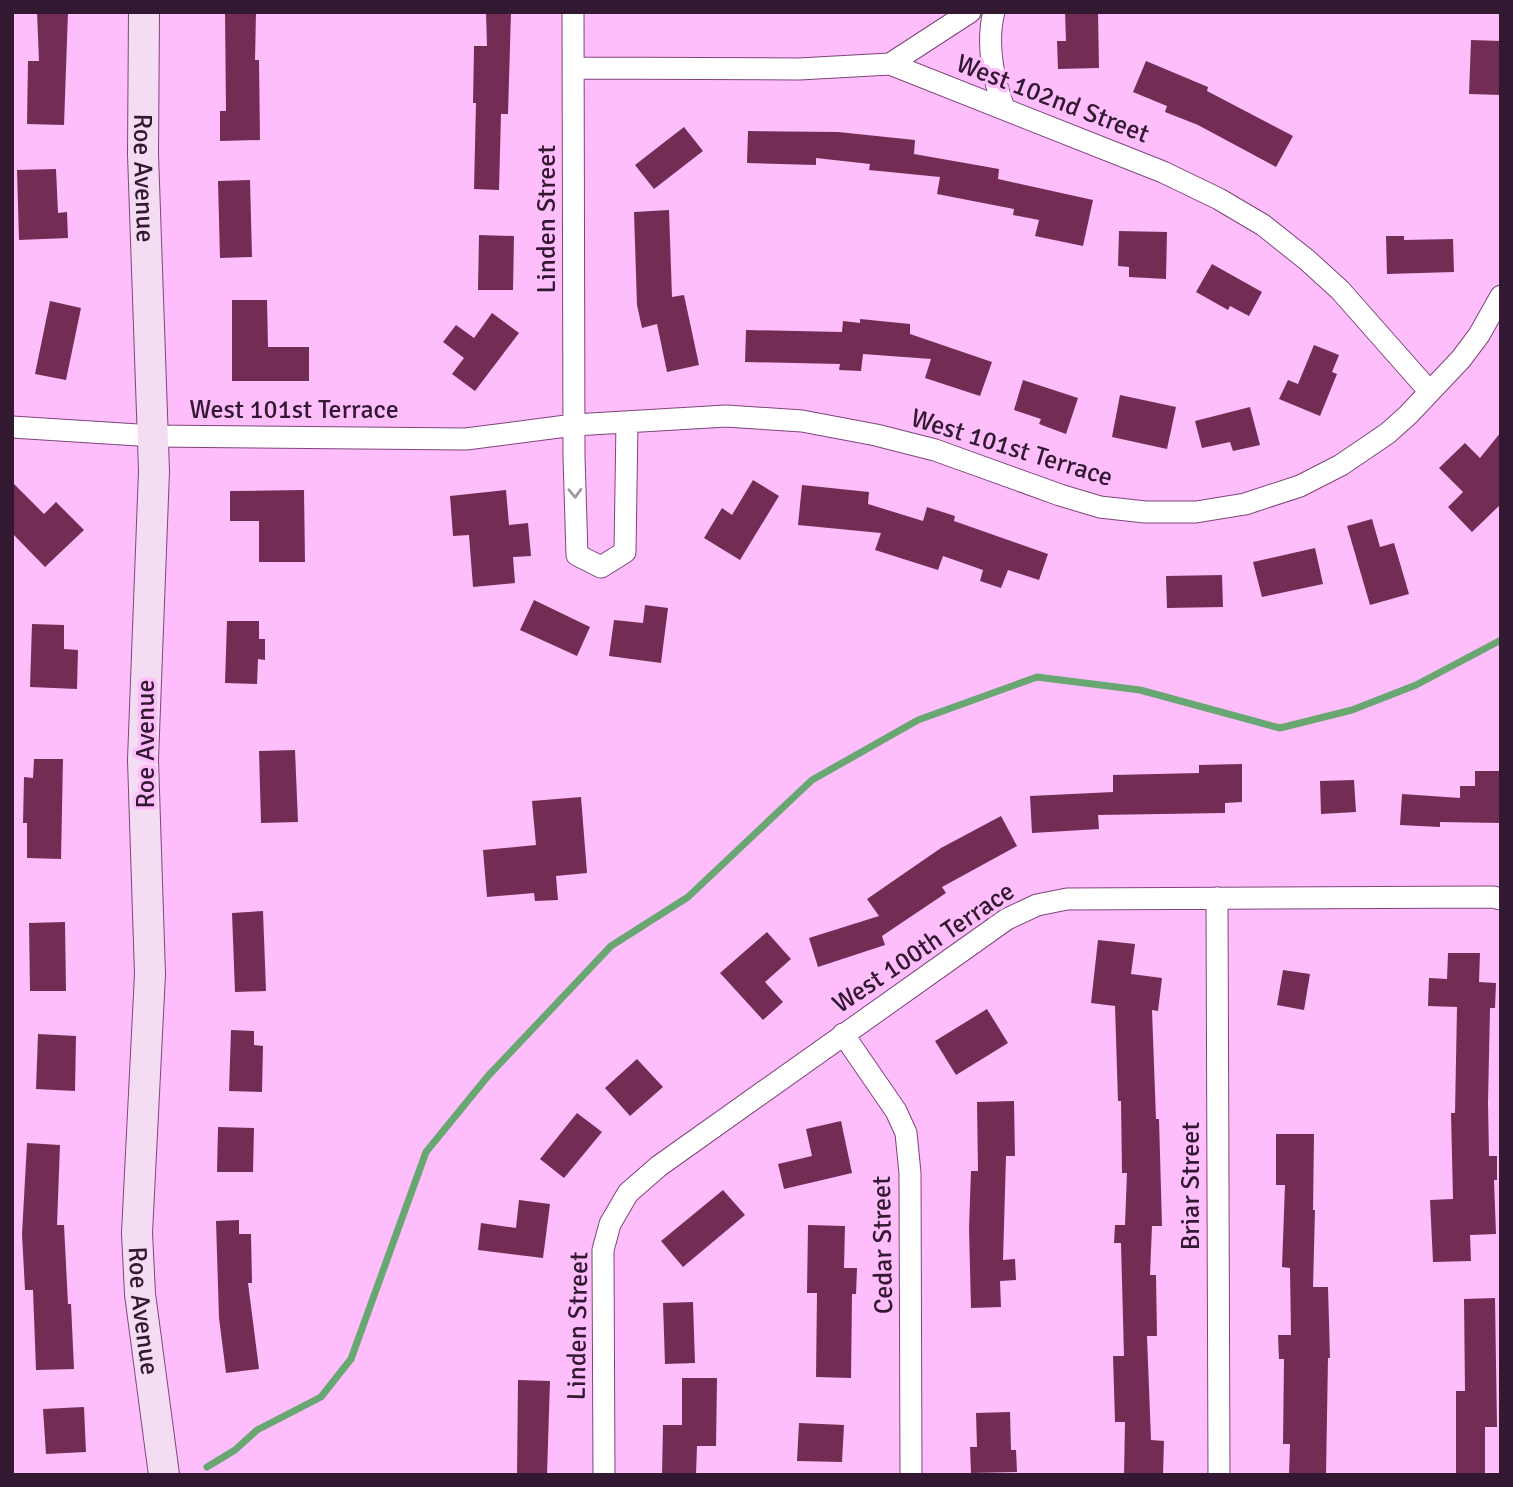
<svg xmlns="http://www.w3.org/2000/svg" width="1513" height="1487" font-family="Signika,sans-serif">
<rect width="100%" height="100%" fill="#febdfb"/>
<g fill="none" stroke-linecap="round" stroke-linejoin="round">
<path stroke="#68a772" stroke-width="7" d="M 207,1467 L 235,1450 L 257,1430 L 321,1397 L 351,1359 L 426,1152 L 488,1076 L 611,946 L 688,897 L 812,780 L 918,720 L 1037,677 L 1140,690 L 1280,728 L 1352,710 L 1416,685 L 1501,640"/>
</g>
<path fill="#732d55" d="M 37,12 L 68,12 L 64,125 L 27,124 L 28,61 L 39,61 Z
M 225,12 L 256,12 L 255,60 L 259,60 L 260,140 L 220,141 L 220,111 L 226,111 Z
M 486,12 L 511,12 L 508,114 L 501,114 L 499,190 L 474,189 L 476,103 L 473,103 L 474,46 L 487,46 Z
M 1065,12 L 1098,12 L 1099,68 L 1058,69 L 1057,41 L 1066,41 Z
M 1471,40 L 1501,41 L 1501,95 L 1469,94 Z
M 1146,61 L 1208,87 L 1207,91 L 1293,136 L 1276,167 L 1198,125 L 1165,112 L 1167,106 L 1133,92 Z
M 684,127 L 703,151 L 654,189 L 635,165 Z
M 748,131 L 838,132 L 915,140 L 914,154 L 999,169 L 998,179 L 1093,200 L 1083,246 L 1035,236 L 1039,220 L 1013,215 L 1014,209 L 937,194 L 940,177 L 869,170 L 870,164 L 816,158 L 816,165 L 747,163 Z
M 56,169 L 58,213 L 67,212 L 68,238 L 19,240 L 17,170 Z
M 250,180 L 252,257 L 220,258 L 218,181 Z
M 669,210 L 672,297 L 684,295 L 699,365 L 667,372 L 657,324 L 642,328 L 637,305 L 634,212 Z
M 1119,231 L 1167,232 L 1166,279 L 1129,277 L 1129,267 L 1118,266 Z
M 479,235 L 514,236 L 513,290 L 478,290 Z
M 1386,236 L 1404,236 L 1404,240 L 1453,239 L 1454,272 L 1387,274 Z
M 1212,264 L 1262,292 L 1249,316 L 1230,306 L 1228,310 L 1196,292 Z
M 232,300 L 267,300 L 268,347 L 309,347 L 309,381 L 232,381 Z
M 50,301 L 81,308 L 66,380 L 35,374 Z
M 492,313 L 519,333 L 475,391 L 452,374 L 464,358 L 443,342 L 456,325 L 474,338 Z
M 860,319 L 910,324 L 910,334 L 992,362 L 980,396 L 925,378 L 931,359 L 863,354 L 861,371 L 839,370 L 840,364 L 745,362 L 746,330 L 842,332 L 843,321 L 860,323 Z
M 1314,345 L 1339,355 L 1332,372 L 1337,374 L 1320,416 L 1279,399 L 1288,380 L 1298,384 Z
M 1023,380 L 1078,398 L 1066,434 L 1039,424 L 1041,419 L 1014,410 Z
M 1120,395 L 1176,407 L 1167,449 L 1112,437 Z
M 1250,407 L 1260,445 L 1233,451 L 1230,442 L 1202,448 L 1195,421 Z
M 1501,432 L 1501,504 L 1472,532 L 1448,507 L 1463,492 L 1439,468 L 1465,443 L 1480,458 Z
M 753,480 L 779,496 L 740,560 L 704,538 L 722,508 L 732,515 Z
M 12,482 L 44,514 L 56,502 L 84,530 L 45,567 L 12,533 Z
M 802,485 L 869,492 L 868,504 L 923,521 L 927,507 L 955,516 L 954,521 L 1048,554 L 1039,580 L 1008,570 L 1001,588 L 980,581 L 983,570 L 943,556 L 938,570 L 875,550 L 881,533 L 798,525 Z
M 304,490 L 305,562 L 259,562 L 259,521 L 230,521 L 230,491 Z
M 506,490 L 509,525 L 528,523 L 531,556 L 513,557 L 515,583 L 473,587 L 469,535 L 453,536 L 450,496 Z
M 1372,519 L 1380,547 L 1394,543 L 1409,594 L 1370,605 L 1347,526 Z
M 1315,548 L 1323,584 L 1262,597 L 1253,562 Z
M 1222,575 L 1223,607 L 1167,608 L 1166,576 Z
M 534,600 L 590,627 L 577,656 L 520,630 Z
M 645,605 L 668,608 L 661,663 L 609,656 L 614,620 L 643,623 Z
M 227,621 L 259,621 L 259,639 L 265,639 L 265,660 L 258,659 L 257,684 L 225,683 Z
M 32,624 L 64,625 L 64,649 L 78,650 L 77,689 L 30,687 Z
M 295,750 L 298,822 L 261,823 L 259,751 Z
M 34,759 L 63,759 L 61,859 L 27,858 L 27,823 L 23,823 L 24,777 L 33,778 Z
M 1242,764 L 1242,802 L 1225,803 L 1225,813 L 1098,815 L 1099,829 L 1032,833 L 1030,796 L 1113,792 L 1113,775 L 1199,773 L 1199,765 Z
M 1475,771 L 1501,771 L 1501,823 L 1440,822 L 1440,827 L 1400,825 L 1402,794 L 1460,798 L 1460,786 L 1475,786 Z
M 1354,780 L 1356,812 L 1321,814 L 1320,781 Z
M 581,797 L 587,873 L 556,876 L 558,900 L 535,901 L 534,893 L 487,897 L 483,850 L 536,845 L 532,801 Z
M 1001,816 L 1017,846 L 942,887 L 946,893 L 882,936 L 885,945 L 818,967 L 809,938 L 879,916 L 867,899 L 941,848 Z
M 263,911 L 266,991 L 235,992 L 232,913 Z
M 65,922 L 66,991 L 30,991 L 29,923 Z
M 767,932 L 791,959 L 765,982 L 783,1002 L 763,1020 L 720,973 Z
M 1098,940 L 1135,944 L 1131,974 L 1162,978 L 1158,1011 L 1152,1010 L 1156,1119 L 1159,1119 L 1162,1226 L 1152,1226 L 1150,1275 L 1156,1275 L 1157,1336 L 1147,1336 L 1151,1440 L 1164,1441 L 1163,1475 L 1124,1475 L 1125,1422 L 1115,1422 L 1113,1356 L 1124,1356 L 1121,1243 L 1114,1243 L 1115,1225 L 1125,1225 L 1127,1173 L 1122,1173 L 1121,1101 L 1118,1101 L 1115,1006 L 1091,1003 Z
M 1448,953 L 1480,953 L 1479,982 L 1496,983 L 1495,1008 L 1490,1008 L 1488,1103 L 1489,1156 L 1497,1156 L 1497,1180 L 1494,1180 L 1496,1234 L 1470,1235 L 1471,1261 L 1433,1262 L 1430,1200 L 1453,1199 L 1451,1113 L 1455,1113 L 1457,1007 L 1428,1006 L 1429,978 L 1447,979 Z
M 1283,970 L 1310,974 L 1304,1010 L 1277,1005 Z
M 987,1009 L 1008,1043 L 956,1075 L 935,1041 Z
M 231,1030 L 254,1031 L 254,1045 L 263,1046 L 262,1092 L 229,1091 Z
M 38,1034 L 76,1036 L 75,1091 L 36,1089 Z
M 637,1059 L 663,1087 L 630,1116 L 605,1088 Z
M 1014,1101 L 1015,1156 L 1006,1156 L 1003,1260 L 1015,1259 L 1016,1280 L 1000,1281 L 1001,1307 L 971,1308 L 969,1228 L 971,1171 L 978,1171 L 977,1102 Z
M 577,1113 L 602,1132 L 564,1178 L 540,1159 Z
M 841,1121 L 852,1173 L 784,1189 L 778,1164 L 812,1156 L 806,1129 Z
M 218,1127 L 254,1128 L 253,1172 L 217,1172 Z
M 1276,1134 L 1314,1134 L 1313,1210 L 1315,1210 L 1313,1287 L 1328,1287 L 1330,1358 L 1328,1358 L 1326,1475 L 1289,1475 L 1290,1444 L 1283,1444 L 1284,1359 L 1279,1359 L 1278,1335 L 1291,1335 L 1290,1268 L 1282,1267 L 1285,1185 L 1276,1185 Z
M 27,1143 L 60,1145 L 57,1225 L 64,1225 L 68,1304 L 71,1304 L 74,1369 L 36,1370 L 33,1290 L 25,1290 L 22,1234 Z
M 723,1190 L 745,1215 L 683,1267 L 661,1241 Z
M 519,1200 L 550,1204 L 543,1258 L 478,1250 L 481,1223 L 516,1228 Z
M 239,1220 L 239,1234 L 251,1234 L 252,1283 L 248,1283 L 259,1369 L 226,1373 L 219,1318 L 216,1221 Z
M 808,1225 L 845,1226 L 844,1268 L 857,1268 L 856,1294 L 852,1294 L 851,1378 L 816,1377 L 817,1293 L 807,1293 Z
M 1495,1298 L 1497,1427 L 1485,1427 L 1485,1475 L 1456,1475 L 1456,1391 L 1465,1391 L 1464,1299 Z
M 693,1302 L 695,1363 L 665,1364 L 663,1303 Z
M 682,1378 L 717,1378 L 716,1446 L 697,1446 L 696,1475 L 662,1475 L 663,1425 L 682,1425 Z
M 518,1380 L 550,1381 L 547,1475 L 517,1475 Z
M 84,1407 L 86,1452 L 46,1454 L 43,1409 Z
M 1010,1412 L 1011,1450 L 1016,1450 L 1017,1472 L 971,1473 L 970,1447 L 977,1447 L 976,1413 Z
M 799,1423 L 844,1425 L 842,1462 L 797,1461 Z"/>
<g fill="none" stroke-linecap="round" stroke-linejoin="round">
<g stroke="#7e457c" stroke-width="23">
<path id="street" d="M 573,12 L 574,457 L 577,555 L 601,567 L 625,552 L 627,422
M 994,12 C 986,42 993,79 1004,108
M 890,64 L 970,12
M 573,68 L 799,69 L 890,64 L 1163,172 L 1219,199 L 1263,225 L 1307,260 L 1340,290 L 1430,392
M 12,427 L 154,436 L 466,439 L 574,425 L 726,416 L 802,421 L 876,435 L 935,450 L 1060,495 L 1100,507 L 1145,512 L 1196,512 L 1245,504 L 1300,486 L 1341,465 L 1388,433 L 1408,415 L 1461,359 L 1479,335 L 1501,296
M 1217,898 L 1219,1475
M 843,1034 L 896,1111 L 906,1133 L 910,1173 L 911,1475
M 604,1475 L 603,1250 L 610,1224 L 628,1193 L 659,1166 L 1007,919 L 1037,905 L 1067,899 L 1493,897 L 1501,899"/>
</g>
<g stroke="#7e457c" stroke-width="32">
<g id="secondary">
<path id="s1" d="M 144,12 L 143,154 L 154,471 L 143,760 L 150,974 L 137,1233 L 140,1294 L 164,1475"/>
</g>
</g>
<use href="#street" stroke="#fff" stroke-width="21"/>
<use href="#secondary" stroke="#f4ddf3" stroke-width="30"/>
</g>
<defs><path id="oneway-chevron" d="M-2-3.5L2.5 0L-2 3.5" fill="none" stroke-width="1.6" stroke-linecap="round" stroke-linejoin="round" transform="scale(1.75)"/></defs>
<use stroke="#a398a2" href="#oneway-chevron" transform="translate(575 493) rotate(88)"/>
<g text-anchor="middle" stroke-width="7" stroke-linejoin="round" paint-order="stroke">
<g font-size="26" fill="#321931" stroke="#febdfb">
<text transform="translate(1053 98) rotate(21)" y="9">West 102nd Street</text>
<text dy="9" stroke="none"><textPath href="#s1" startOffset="166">Roe Avenue</textPath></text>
<text transform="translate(546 219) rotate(-90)" y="9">Linden Street</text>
<text x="294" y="418">West 101st Terrace</text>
<text transform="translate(1012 447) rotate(17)" y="9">West 101st Terrace</text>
<text transform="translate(145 744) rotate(-90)" y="9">Roe Avenue</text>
<text transform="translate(923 947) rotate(-34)" y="9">West 100th Terrace</text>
<text transform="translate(1190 1186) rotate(-90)" y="9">Briar Street</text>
<text transform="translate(882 1245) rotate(-91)" y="9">Cedar Street</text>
<text dy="9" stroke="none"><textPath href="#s1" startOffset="1300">Roe Avenue</textPath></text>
<text transform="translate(577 1326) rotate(-89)" y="9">Linden Street</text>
</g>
</g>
<rect width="1513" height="1487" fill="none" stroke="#321931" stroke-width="28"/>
</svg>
